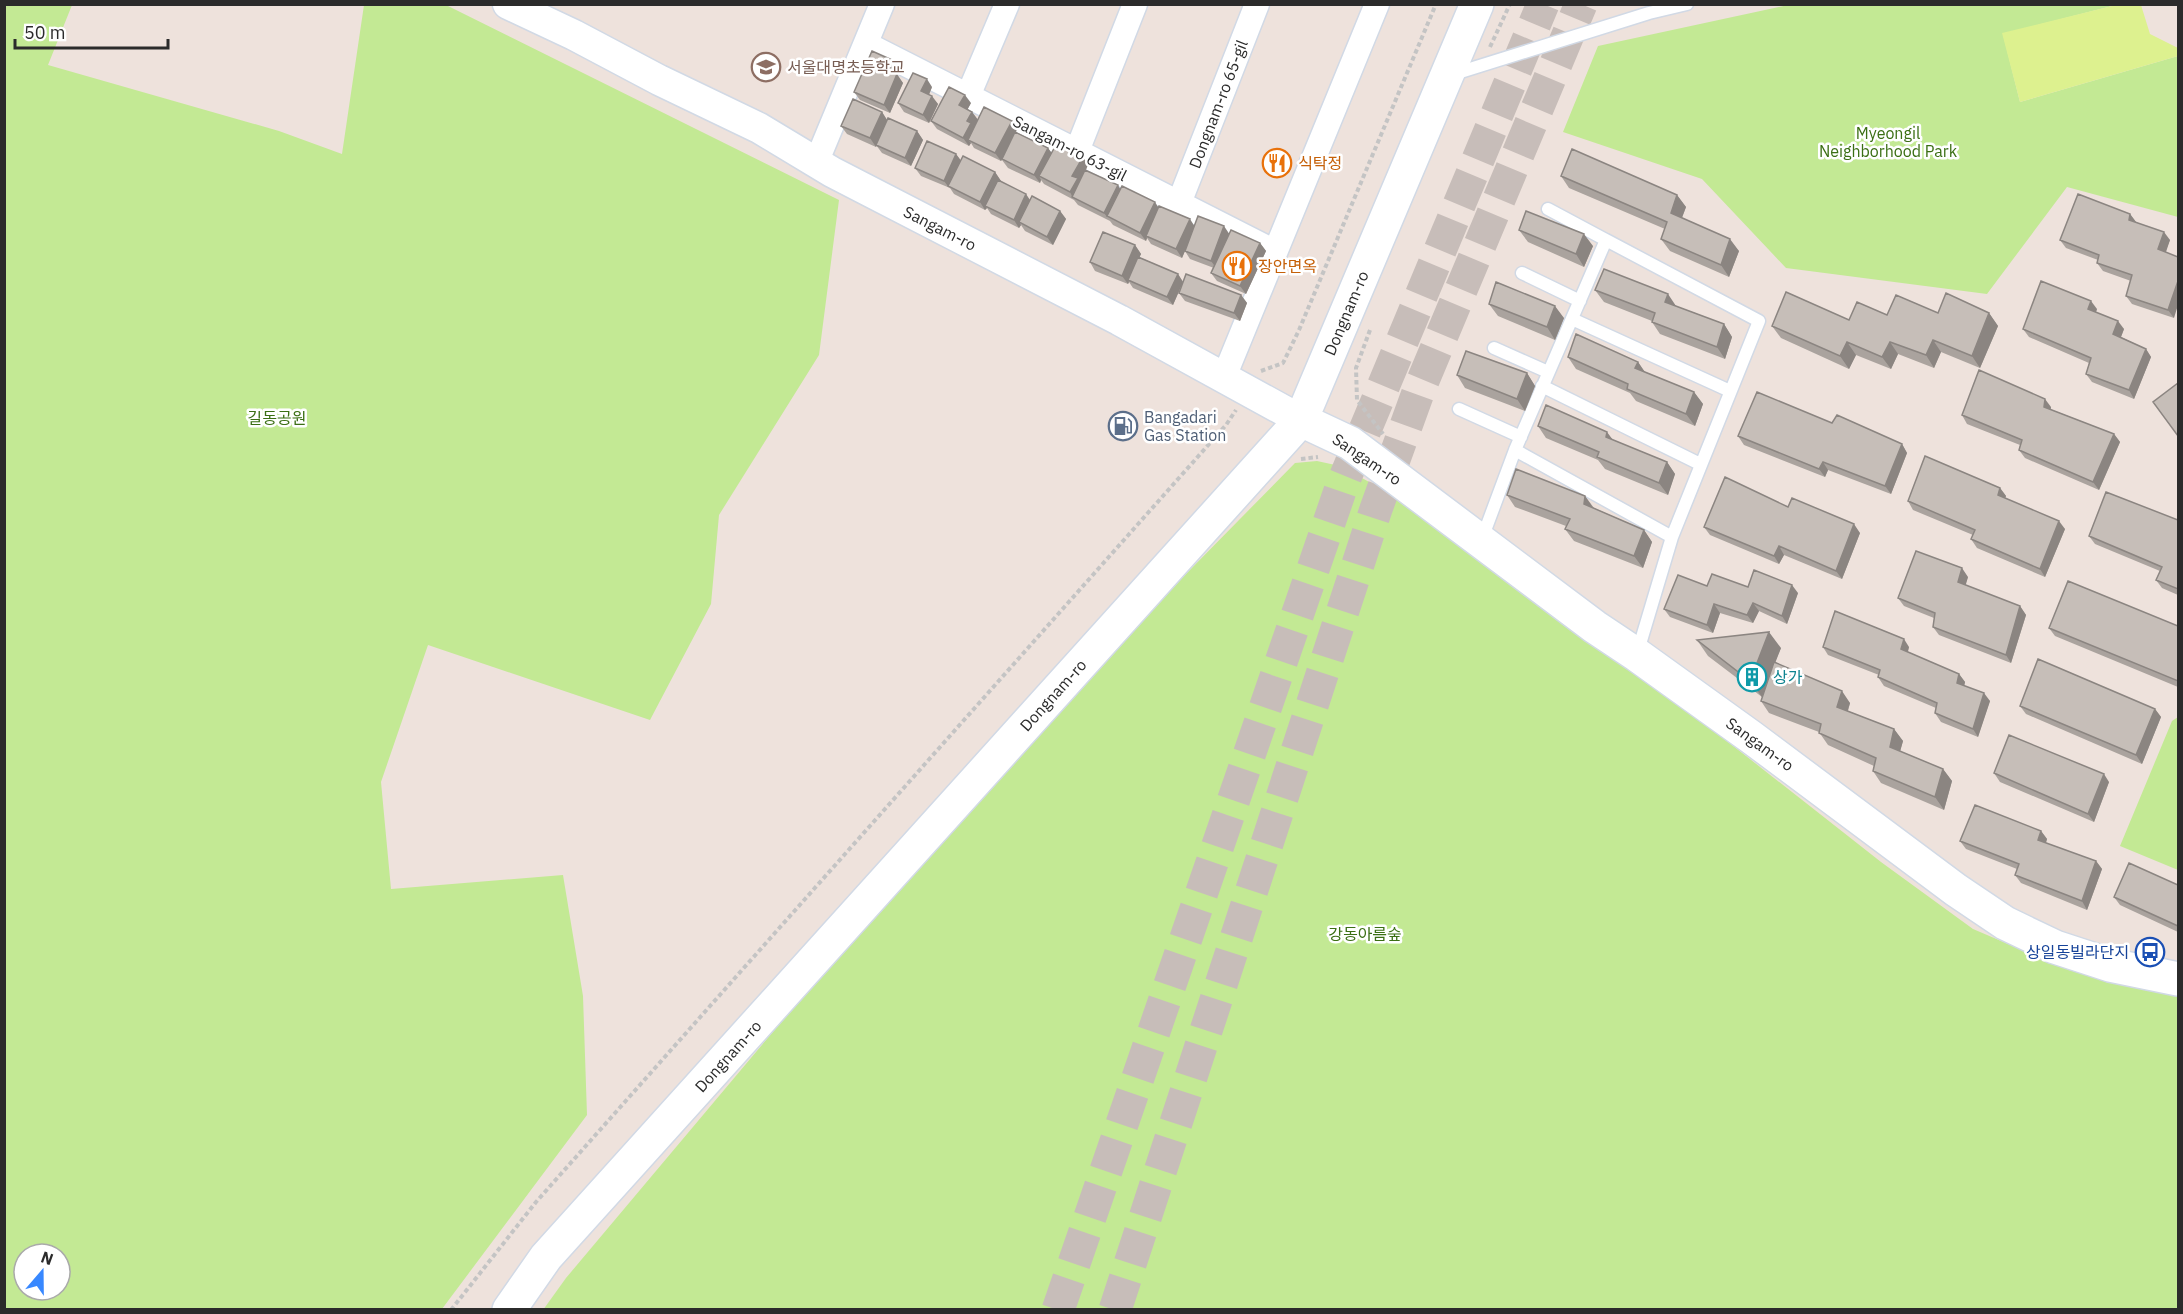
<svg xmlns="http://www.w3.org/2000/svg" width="2183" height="1314" font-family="'IBM Plex Sans','Noto Sans KR',sans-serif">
<rect width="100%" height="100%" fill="#eee2dc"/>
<path fill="#c3e994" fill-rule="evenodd" d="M 5,4 L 72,5 L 48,65 L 279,131 L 342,154 L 364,5 L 446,5 L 839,200 L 819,355 L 719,515 L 711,604 L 650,720 L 428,645 L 381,782 L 391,889 L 563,875 L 583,996 L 587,1115 L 442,1309 L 5,1309 ZM 24,1254 L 60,1254 L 60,1290 L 24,1290 Z
M 1788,5 L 2116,5 L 2003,34 L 2020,102 L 2178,56 L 2178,217 L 2067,187 L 1987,294 L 1786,268 L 1702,179 L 1563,132 L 1598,46 Z
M 1317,461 L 1340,466 L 1413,506 L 1592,635 L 1881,862 L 1973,929 L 2069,970 L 2145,990 L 2178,996 L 2178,1309 L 543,1310 L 566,1278 L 814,983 L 1183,577 L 1295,463 Z
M 2178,717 L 2178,870 L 2120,846 L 2172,721 Z"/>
<path fill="#ddf18f" d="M 2116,5 L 2141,5 L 2150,34 L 2178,48 L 2178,56 L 2020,102 L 2002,33 Z"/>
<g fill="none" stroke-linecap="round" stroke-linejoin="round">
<path stroke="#c7bdb9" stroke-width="33" stroke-dasharray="33 16" stroke-linecap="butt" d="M 1058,1310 L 1342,485 L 1543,4
M 1115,1310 L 1376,509 L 1419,390 L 1581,4"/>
<g stroke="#d1d9e5" stroke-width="15">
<path id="service" d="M 1454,74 L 1649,13 L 1687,4
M 1548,209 L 1606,240
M 1522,273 L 1580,301
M 1572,319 L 1730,391
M 1494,348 L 1548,372
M 1542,386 L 1700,464
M 1459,409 L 1521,437
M 1483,536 L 1515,450
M 1637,654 L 1672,537 L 1759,321 L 1606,240 L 1515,450 L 1672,537"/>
</g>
<g stroke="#d1d9e5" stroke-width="27">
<path id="minor" d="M 866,44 L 1275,252
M 968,96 L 1007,4
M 1077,151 L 1135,4
M 816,163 L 882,4
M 1179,203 L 1257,4
M 1224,377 L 1377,4"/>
</g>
<g stroke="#d1d9e5" stroke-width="33">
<path id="tertiary" d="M 508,4 L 574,35 L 659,80 L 759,128 L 832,172 L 1119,320 L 1301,420"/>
</g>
<g stroke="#d1d9e5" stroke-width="36">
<path id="secondary" d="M 1301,420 L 1350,443 L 1595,627 L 1637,655 L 1751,737 L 1956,890 L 2005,923 L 2055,947 L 2110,965 L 2178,979
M 509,1310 L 546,1257 L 1301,420 L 1477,4"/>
</g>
<path stroke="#c4c4c4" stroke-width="4" stroke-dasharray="4.5 3" stroke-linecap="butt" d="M 1490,47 L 1510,4
M 1370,330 L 1356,368 L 1357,400 L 1383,434
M 1261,371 L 1283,363 L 1299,330 L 1436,4
M 1301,459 L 1318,457
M 451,1310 L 536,1202 L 1226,425 L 1236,410"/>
<use href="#service" stroke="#fff" stroke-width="12"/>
<use href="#minor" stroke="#fff" stroke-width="24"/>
<use href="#tertiary" stroke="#fff" stroke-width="30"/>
<use href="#secondary" stroke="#fff" stroke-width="33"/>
</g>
<path fill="#aaa39e" d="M 898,68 L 895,74 L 903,83 L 890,113 L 860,100 L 854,92 Z
M 932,87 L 929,95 L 938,104 L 929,123 L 904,112 L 898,103 Z
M 971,103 L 967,110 L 972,112 L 978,120 L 974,127 L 1017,129 L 1016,132 L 1048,148 L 1051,153 L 1083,157 L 1088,165 L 1086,170 L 1120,189 L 1194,226 L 1230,234 L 1260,243 L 1266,251 L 1246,294 L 1217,281 L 1211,273 L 1214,268 L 1190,259 L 1185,251 L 1182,258 L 1151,244 L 1147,238 L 1146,241 L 1113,225 L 1110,221 L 1078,205 L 1074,200 L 1044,184 L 1041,180 L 1040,183 L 1008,168 L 1002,160 L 1001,161 L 974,148 L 971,143 L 969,146 L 937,129 L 931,121 Z
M 882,112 L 887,120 L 876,147 L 847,134 L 841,126 Z
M 917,131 L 923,140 L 911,166 L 882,153 L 876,145 Z
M 956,154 L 961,161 L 995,172 L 1001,181 L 1030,200 L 1060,211 L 1066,219 L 1053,245 L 1025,231 L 1021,225 L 1019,228 L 991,214 L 987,208 L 985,210 L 954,194 L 950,188 L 921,176 L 915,168 Z
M 1561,176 L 1677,195 L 1686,207 L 1682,218 L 1739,251 L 1729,277 L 1670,251 L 1661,239 L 1665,229 L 1569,188 Z
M 2130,214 L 2136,222 L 2170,240 L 2165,252 L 2174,318 L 2132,304 L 2126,296 L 2131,281 L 2103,271 L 2097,263 L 2098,260 L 2066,248 L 2060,240 Z
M 1519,230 L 1593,246 L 1584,267 L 1528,242 Z
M 1135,245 L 1141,254 L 1139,257 L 1178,274 L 1183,282 L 1173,305 L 1133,288 L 1129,282 L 1128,284 L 1095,271 L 1090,262 Z
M 1595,290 L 1676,306 L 1724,324 L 1732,337 L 1725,359 L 1660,334 L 1652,322 L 1652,321 L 1604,302 Z
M 1179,293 L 1241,295 L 1247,303 L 1240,321 L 1185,301 Z
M 1489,304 L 1564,318 L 1555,340 L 1498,316 Z
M 2097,309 L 2096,312 L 2124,329 L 2121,337 L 2146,349 L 2151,357 L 2134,399 L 2092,382 L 2086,374 L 2089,363 L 2029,337 L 2023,329 Z
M 1938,313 L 1989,313 L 1998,326 L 1980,368 L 1941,352 L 1934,368 L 1898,354 L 1891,369 L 1856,355 L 1849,369 L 1781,338 L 1772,326 L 1849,320 L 1887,315 Z
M 1568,357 L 1638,362 L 1645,372 L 1694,392 L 1703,404 L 1695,426 L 1636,401 L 1630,393 L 1576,369 Z
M 1527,373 L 1535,386 L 1525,411 L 1465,388 L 1457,375 Z
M 2051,407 L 2050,409 L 2114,434 L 2120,442 L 2099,490 L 2025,458 L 2019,450 L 2020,445 L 1967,424 L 1962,415 Z
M 1832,423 L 1902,444 L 1907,453 L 1891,494 L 1828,470 L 1825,477 L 1744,445 L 1738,436 Z
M 1538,426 L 1613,440 L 1667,462 L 1675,474 L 1668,495 L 1605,469 L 1598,460 L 1546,438 Z
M 2000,488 L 2006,496 L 2005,498 L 2065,529 L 2045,577 L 1977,548 L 1971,539 L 1973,535 L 1913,510 L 1908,501 Z
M 1507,495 L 1585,496 L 1594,508 L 1644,530 L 1652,542 L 1643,568 L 1574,541 L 1565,529 L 1566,526 L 1515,507 Z
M 1788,507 L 1860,533 L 1842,579 L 1784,555 L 1779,564 L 1710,535 L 1704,527 Z
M 2178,520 L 2178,595 L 2162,588 L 2156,580 L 2160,571 L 2095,544 L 2089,536 Z
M 1968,577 L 1965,585 L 2020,606 L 2026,615 L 2011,663 L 1939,635 L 1933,627 L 1934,618 L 1904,606 L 1898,598 Z
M 1707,586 L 1748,587 L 1798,593 L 1787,624 L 1759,611 L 1753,623 L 1720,613 L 1713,633 L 1670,617 L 1664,609 Z
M 2178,626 L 2178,687 L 2055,636 L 2049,628 Z
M 1697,640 L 1781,648 L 1775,662 L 1850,703 L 1848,711 L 1894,729 L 1903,741 L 1900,751 L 1943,769 L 1952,781 L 1944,810 L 1881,783 L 1873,771 L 1874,766 L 1828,745 L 1819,732 L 1769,713 L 1761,701 L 1770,676 L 1762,697 L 1708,656 Z
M 1823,647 L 1909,647 L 1908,652 L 1959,674 L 1965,682 L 1964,686 L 1990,701 L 1978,737 L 1941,722 L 1935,713 L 1936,708 L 1884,686 L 1878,677 L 1879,675 L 1828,655 Z
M 2020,706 L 2155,709 L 2161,717 L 2142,764 L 2026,714 Z
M 1994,773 L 2109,782 L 2094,822 L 2000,782 Z
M 2041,831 L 2047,839 L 2046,843 L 2096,861 L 2102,869 L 2087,910 L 2021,883 L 2015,875 L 2017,869 L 1966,849 L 1960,841 Z
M 2178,885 L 2178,932 L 2120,905 L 2114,897 Z"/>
<path fill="#8b8581" d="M 892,60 L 898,68 L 893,78 L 888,70 Z
M 897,74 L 903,83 L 890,113 L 884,105 Z
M 927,79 L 932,87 L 927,99 L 921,91 Z
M 965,95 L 971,103 L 965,114 L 959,105 Z
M 932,96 L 938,104 L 929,123 L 923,115 Z
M 882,112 L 887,120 L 876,147 L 870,138 Z
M 972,112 L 978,120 L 974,127 L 977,131 L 968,140 L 971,143 L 969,146 L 963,138 L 967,121 Z
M 1012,121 L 1017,129 L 1001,161 L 995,153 Z
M 917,131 L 923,140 L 911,166 L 905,158 Z
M 1048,148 L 1054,156 L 1039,176 L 1041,180 L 1040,183 L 1034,175 Z
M 956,154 L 962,162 L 948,186 L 950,189 L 944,181 Z
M 1083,157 L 1088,165 L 1080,181 L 1073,198 L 1070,192 L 1072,176 Z
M 995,172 L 1001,181 L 985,206 L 987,208 L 985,210 L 980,202 Z
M 1118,185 L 1123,194 L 1107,217 L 1104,213 Z
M 1026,194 L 1032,203 L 1019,222 L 1021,225 L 1019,228 L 1014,220 Z
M 1677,195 L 1686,207 L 1679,225 L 1671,213 Z
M 1155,202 L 1160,210 L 1146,236 L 1147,238 L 1146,241 L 1140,233 Z
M 1060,211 L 1066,219 L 1053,245 L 1047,237 Z
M 2130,214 L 2136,222 L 2129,220 Z
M 1190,219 L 1195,227 L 1182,258 L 1176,249 Z
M 1224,226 L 1230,235 L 1217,269 L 1211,261 Z
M 2164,232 L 2170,240 L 2164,258 L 2158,249 Z
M 1584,234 L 1593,246 L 1584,267 L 1576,254 Z
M 1730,239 L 1739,251 L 1729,277 L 1721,265 Z
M 1260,243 L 1266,251 L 1246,294 L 1240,286 Z
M 1135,245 L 1141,254 L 1129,281 L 1128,280 L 1129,282 L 1128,284 L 1122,276 Z
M 1178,274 L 1183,282 L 1173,305 L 1167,297 Z
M 2178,281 L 2178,305 L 2174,318 L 2168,310 Z
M 1668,294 L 1676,306 L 1665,302 Z
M 1241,295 L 1247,303 L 1240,321 L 1234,313 Z
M 2091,301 L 2097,309 L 2094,317 L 2088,309 Z
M 1555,306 L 1564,318 L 1555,340 L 1547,327 Z
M 1989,313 L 1998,326 L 1980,368 L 1972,356 Z
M 2118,321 L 2124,329 L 2119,342 L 2113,334 Z
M 1724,324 L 1732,337 L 1725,359 L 1717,347 Z
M 1933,340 L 1941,352 L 1934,368 L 1926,355 Z
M 1847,342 L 1856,355 L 1849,369 L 1840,356 Z
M 1890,342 L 1898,354 L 1891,369 L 1882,357 Z
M 2146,349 L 2151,357 L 2134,399 L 2129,390 Z
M 1638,362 L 1646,374 L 1635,368 Z
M 1527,373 L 1535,386 L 1525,411 L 1517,399 Z
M 1694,392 L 1703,404 L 1695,426 L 1686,414 Z
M 2045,399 L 2051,407 L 2050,415 L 2044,407 Z
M 1607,432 L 1616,444 L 1606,437 Z
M 2114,434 L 2120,442 L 2099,490 L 2093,482 Z
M 1902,444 L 1907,453 L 1891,494 L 1885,486 Z
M 1667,462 L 1675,474 L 1668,495 L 1659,483 Z
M 1823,462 L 1828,470 L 1825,477 L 1819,469 Z
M 2000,488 L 2006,496 L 2003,503 L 1998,495 Z
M 1585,496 L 1594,509 L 1584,504 Z
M 2059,521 L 2065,529 L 2045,577 L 2040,569 Z
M 1854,524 L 1860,533 L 1842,579 L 1836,571 Z
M 1644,530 L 1652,542 L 1643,568 L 1634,556 Z
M 1779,546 L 1784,555 L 1779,564 L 1774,556 Z
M 1962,568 L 1968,577 L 1964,591 L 1958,582 Z
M 1792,585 L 1798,593 L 1787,624 L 1782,616 Z
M 1753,603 L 1759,611 L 1753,623 L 1747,615 Z
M 1714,604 L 1720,613 L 1713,633 L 1707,625 Z
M 2020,606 L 2026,615 L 2011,663 L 2006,655 Z
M 1769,632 L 1781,648 L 1762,697 L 1750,681 Z
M 1904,639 L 1909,647 L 1906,657 L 1901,649 Z
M 1959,674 L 1965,682 L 1963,691 L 1957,683 Z
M 1842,691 L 1850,703 L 1845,719 L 1837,707 Z
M 1984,693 L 1990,701 L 1978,737 L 1973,729 Z
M 2155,709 L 2161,717 L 2142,764 L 2136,755 Z
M 1894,729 L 1903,741 L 1898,759 L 1890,747 Z
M 1943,769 L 1952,781 L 1944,810 L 1935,797 Z
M 2104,774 L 2109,782 L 2094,822 L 2088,814 Z
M 2041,831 L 2047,839 L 2044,848 L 2038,840 Z
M 2096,861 L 2102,869 L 2087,910 L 2082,901 Z"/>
<path fill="#c6beb8" stroke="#8b8581" stroke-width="1.5" d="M 872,51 L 892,60 L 888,70 L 897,74 L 884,105 L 854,92 Z
M 913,73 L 927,79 L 921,91 L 932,96 L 923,115 L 898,103 Z
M 949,87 L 965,95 L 959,105 L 972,112 L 967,121 L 971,123 L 963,138 L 931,121 Z
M 853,99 L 882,112 L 870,138 L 841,126 Z
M 984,107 L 1012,121 L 995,153 L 968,140 Z
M 888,118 L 917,131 L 905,158 L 876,145 Z
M 1015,132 L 1048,148 L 1034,175 L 1002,159 Z
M 927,141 L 956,154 L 944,181 L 915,168 Z
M 1057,143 L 1083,157 L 1072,176 L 1078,178 L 1070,192 L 1039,176 Z
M 1572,149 L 1677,195 L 1671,213 L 1730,239 L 1721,265 L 1661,239 L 1667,222 L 1561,176 Z
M 963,156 L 995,172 L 980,202 L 948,186 Z
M 1085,170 L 1118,185 L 1104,213 L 1072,197 Z
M 998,180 L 1026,194 L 1014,220 L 985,206 Z
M 1122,186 L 1155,202 L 1140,233 L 1107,216 Z
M 2078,194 L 2130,214 L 2129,220 L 2164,232 L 2158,249 L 2178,257 L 2178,281 L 2168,310 L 2126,296 L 2132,275 L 2097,263 L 2099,255 L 2060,240 Z
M 1032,196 L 1060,211 L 1047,237 L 1019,222 Z
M 1159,206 L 1190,219 L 1176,249 L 1146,236 Z
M 1526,211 L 1584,234 L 1576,254 L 1519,230 Z
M 1198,216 L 1224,226 L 1211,261 L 1185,251 Z
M 1231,230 L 1260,243 L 1240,286 L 1211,273 Z
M 1103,232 L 1135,245 L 1122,276 L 1090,262 Z
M 1138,257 L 1178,274 L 1167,297 L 1128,280 Z
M 1604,269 L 1668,294 L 1665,302 L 1724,324 L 1717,347 L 1652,322 L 1655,313 L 1595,290 Z
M 1186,274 L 1241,295 L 1234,313 L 1179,293 Z
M 2041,281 L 2091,301 L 2088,309 L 2118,321 L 2113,334 L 2146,349 L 2129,390 L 2086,374 L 2091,358 L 2023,329 Z
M 1496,282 L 1555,306 L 1547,327 L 1489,304 Z
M 1786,292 L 1849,320 L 1857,302 L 1887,315 L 1896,295 L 1938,313 L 1946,293 L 1989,313 L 1972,356 L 1933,340 L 1926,355 L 1890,342 L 1882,357 L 1847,342 L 1840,356 L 1772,326 Z
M 1576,334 L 1638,362 L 1635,368 L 1694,392 L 1686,414 L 1627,389 L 1628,384 L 1568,357 Z
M 1466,351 L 1527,373 L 1517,399 L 1457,375 Z
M 1979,370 L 2045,399 L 2044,407 L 2114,434 L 2093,482 L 2019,450 L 2022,440 L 1962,415 Z
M 2178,383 L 2178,436 L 2153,402 Z
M 1757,392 L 1832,423 L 1837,415 L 1902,444 L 1885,486 L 1823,462 L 1819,469 L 1738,436 Z
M 1546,405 L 1607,432 L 1606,437 L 1667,462 L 1659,483 L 1597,457 L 1599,452 L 1538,426 Z
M 1925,456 L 2000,488 L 1998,495 L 2059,521 L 2040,569 L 1971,539 L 1975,530 L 1908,501 Z
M 1516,469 L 1585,496 L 1584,504 L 1644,530 L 1634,556 L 1565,529 L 1570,519 L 1507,495 Z
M 1725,477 L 1788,507 L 1792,498 L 1854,524 L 1836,571 L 1779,546 L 1774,556 L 1704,527 Z
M 2106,492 L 2178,520 L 2178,589 L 2156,580 L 2162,567 L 2089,536 Z
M 1916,551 L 1962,568 L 1958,582 L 2020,606 L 2006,655 L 1933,627 L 1935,613 L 1898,598 Z
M 1754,570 L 1792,585 L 1782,616 L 1753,603 L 1747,615 L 1714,604 L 1707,625 L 1664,609 L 1678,575 L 1707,586 L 1712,574 L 1748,587 Z
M 2068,581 L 2178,626 L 2178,681 L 2049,628 Z
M 1835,611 L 1904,639 L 1901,649 L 1959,674 L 1957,683 L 1984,693 L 1973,729 L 1935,713 L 1937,703 L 1878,677 L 1880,670 L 1823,647 Z
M 1769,632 L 1750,681 L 1697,640 Z
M 2038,659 L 2155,709 L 2136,755 L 2020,706 Z
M 1774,662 L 1842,691 L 1837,707 L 1894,729 L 1890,747 L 1943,769 L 1935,797 L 1873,771 L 1876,758 L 1819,733 L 1821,724 L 1761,701 Z
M 2009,735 L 2104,774 L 2088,814 L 1994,773 Z
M 1975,805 L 2041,831 L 2038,840 L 2096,861 L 2082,901 L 2015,875 L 2019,864 L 1960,841 Z
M 2129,863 L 2178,885 L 2178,926 L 2114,897 Z"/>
<defs>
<g id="school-ring" transform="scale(1.5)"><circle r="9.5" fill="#fff" stroke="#8d6e63" stroke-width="1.5"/><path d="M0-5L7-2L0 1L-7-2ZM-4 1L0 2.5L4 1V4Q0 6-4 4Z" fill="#8d6e63"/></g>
<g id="restaurant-ring" transform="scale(1.5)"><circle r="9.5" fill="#fff" stroke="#e8710a" stroke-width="1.5"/><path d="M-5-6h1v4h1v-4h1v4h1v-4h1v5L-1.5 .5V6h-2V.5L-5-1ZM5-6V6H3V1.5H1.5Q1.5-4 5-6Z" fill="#e8710a"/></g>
<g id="fuel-ring" transform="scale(1.5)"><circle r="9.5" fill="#fff" stroke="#5c6f8a" stroke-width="1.5"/><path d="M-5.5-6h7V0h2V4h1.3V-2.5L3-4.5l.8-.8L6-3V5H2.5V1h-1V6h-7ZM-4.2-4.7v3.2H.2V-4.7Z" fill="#5c6f8a"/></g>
<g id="building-ring" transform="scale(1.5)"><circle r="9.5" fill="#fff" stroke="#0f9aa8" stroke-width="1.5"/><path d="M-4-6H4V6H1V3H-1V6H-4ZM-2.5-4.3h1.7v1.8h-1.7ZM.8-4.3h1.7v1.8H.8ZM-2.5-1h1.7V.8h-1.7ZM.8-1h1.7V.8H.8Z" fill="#0f9aa8"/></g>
<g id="bus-ring" transform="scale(1.5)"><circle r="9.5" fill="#fff" stroke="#1a4fb4" stroke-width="1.5"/><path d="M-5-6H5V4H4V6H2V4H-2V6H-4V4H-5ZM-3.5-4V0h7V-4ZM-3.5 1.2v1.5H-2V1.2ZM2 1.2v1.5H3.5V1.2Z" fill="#1a4fb4"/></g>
</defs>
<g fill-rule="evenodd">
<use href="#school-ring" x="766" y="67"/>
<use href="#restaurant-ring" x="1277" y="163"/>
<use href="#restaurant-ring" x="1237" y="266"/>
<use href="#fuel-ring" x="1123" y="426"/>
<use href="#building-ring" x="1752" y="677"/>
<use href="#bus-ring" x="2150" y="952"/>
</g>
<g text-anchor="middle" stroke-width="5" stroke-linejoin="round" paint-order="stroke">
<g font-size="16" fill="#785e54" stroke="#fff" text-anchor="start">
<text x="787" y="73">서울대명초등학교</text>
</g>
<g font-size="16" fill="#2b2b2b" stroke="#fff">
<text transform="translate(1218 104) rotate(-69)" y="6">Dongnam-ro 65-gil</text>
<text transform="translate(1070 148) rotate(27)" y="6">Sangam-ro 63-gil</text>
<text transform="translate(940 228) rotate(27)" y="6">Sangam-ro</text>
<text transform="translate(1346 313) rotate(-67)" y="6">Dongnam-ro</text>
<text transform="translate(1367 459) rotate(34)" y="6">Sangam-ro</text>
<text transform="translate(1053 695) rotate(-48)" y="6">Dongnam-ro</text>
<text transform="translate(1760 744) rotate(36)" y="6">Sangam-ro</text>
<text transform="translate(728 1056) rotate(-48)" y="6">Dongnam-ro</text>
</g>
<g font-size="16" fill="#3b6f14" stroke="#fff">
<text x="1888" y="139">Myeongil<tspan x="1888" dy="18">Neighborhood Park</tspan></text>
<text x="277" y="424">길동공원</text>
<text x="1365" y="940">강동아름숲</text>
</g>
<g font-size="16" fill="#c56008" stroke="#fff" text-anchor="start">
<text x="1298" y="169">식탁정</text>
<text x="1258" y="272">장안면옥</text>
</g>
<g font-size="16" fill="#4e5e75" stroke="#fff" text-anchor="start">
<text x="1144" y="423">Bangadari<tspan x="1144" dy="18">Gas Station</tspan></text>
</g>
<g font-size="16" fill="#0d838f" stroke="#fff" text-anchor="start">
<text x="1773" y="683">상가</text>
</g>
<g font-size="16" fill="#164399" stroke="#fff" text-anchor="end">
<text x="2129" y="958">상일동빌라단지</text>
</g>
</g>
<rect width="2183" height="1314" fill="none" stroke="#2b2b2b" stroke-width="12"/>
<g transform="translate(42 1272) rotate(20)"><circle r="28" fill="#ffffff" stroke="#aaaaaa" stroke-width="1.5"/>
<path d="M0-4.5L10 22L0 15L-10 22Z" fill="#3888ff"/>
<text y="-9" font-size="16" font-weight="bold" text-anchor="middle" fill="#2b2b2b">N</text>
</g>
<path d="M15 39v9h153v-9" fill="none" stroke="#2b2b2b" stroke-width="3"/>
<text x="24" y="39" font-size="18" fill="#2b2b2b" stroke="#ffffff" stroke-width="4.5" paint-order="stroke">50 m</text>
</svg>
